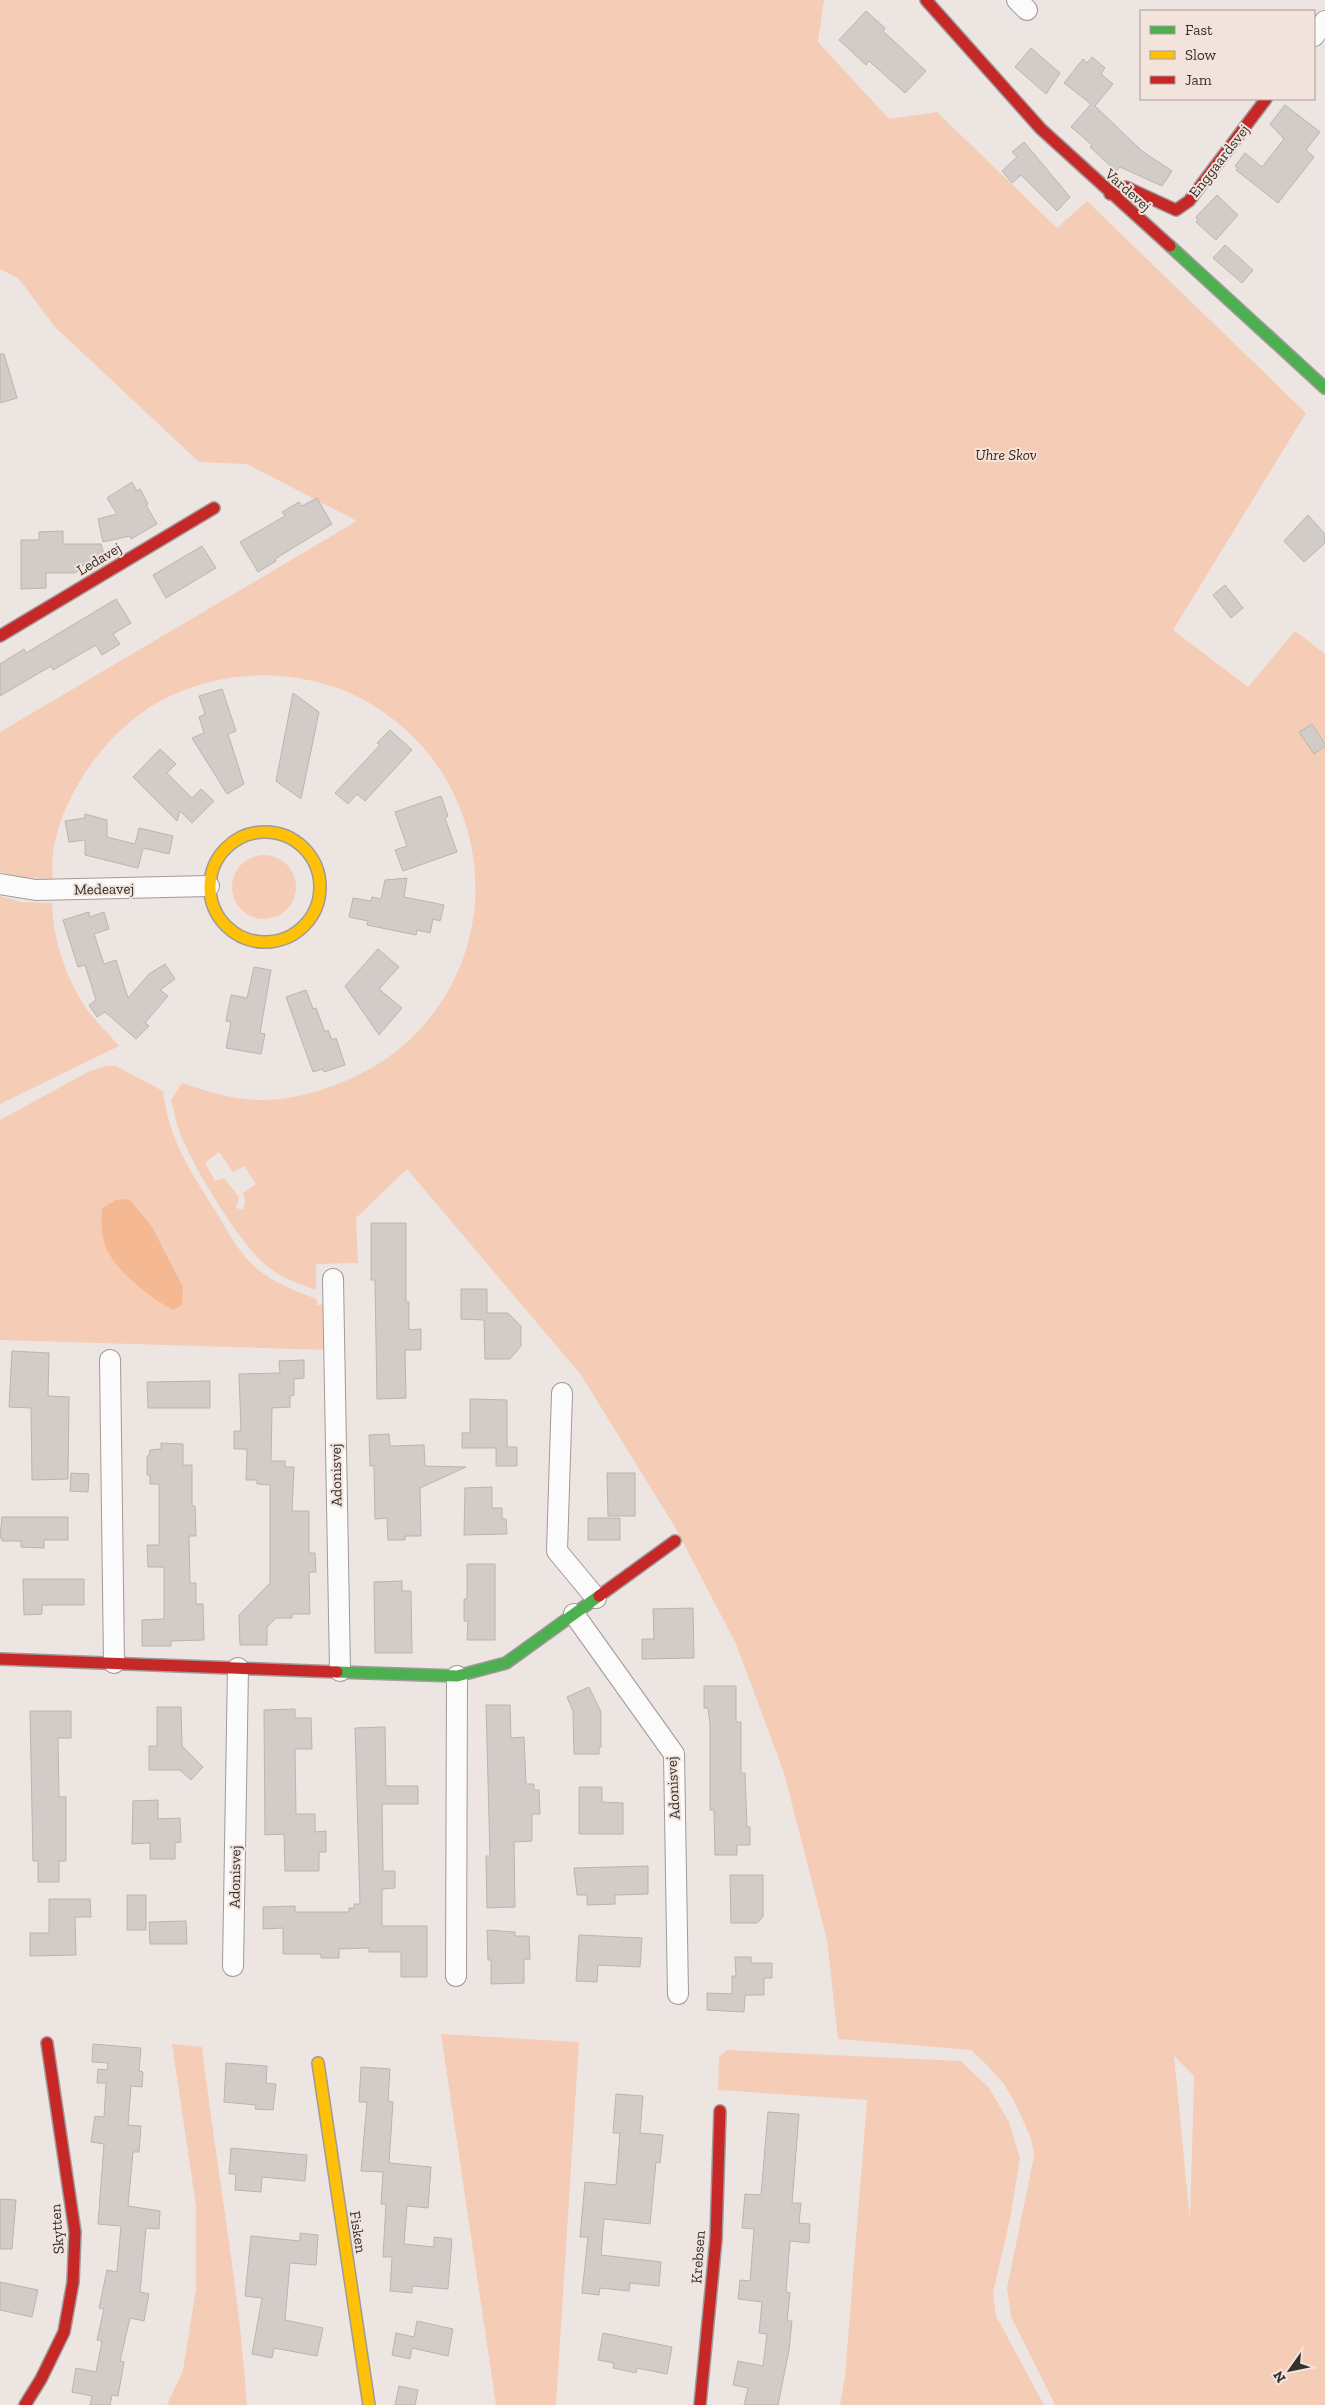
<svg xmlns="http://www.w3.org/2000/svg" width="1325" height="2405" font-family="'Zilla Slab',serif">
<rect width="100%" height="100%" fill="#ede5e2"/>
<path fill="#f5cdb6" fill-rule="evenodd" d="M 0,0 L 824,0 L 818,42 L 889,119 L 937,112 L 1057,228 L 1087,201 L 1306,413 L 1173,630 L 1248,687 L 1295,631 L 1325,654 L 1325,2405 L 1055,2405 L 1011,2317 L 1007,2288 L 1034,2156 L 1031,2138 L 1014,2101 L 1004,2084 L 988,2066 L 971,2050 L 838,2039 L 827,1940 L 784,1773 L 736,1644 L 675,1527 L 581,1375 L 407,1169 L 356,1218 L 358,1263 L 316,1264 L 316,1290 C 299,1284 282,1278 268,1267 C 242,1248 189,1161 179,1130 C 175,1120 174,1110 171,1100 L 182,1083 C 208,1092 234,1100 261,1100 C 289,1100 315,1093 340,1083 C 472,1032 516,875 434,761 C 409,727 372,699 331,686 C 277,669 220,672 168,697 C 112,724 62,791 53,852 C 52,861 53,871 52,879 L 16,877 L 0,872 L 0,732 L 357,521 L 247,464 L 199,462 L 55,327 L 19,279 L 0,269 ZM 219,1152 L 233,1172 L 244,1166 L 256,1184 L 243,1193 L 245,1200 L 243,1210 L 236,1208 L 239,1197 L 224,1178 L 215,1181 L 205,1163 ZM 1174,2056 L 1194,2076 L 1190,2220 Z
M232 887a32 32 0 1 1 64 0a32 32 0 1 1-64 0Z
M 0,896 L 21,902 L 52,903 C 53,939 65,975 84,1005 C 94,1020 108,1033 119,1046 L 0,1104 Z
M 105,1066 L 116,1066 L 163,1091 C 169,1140 191,1172 216,1212 C 226,1228 235,1246 248,1260 C 266,1280 292,1290 317,1299 L 317,1305 L 329,1304 L 330,1350 L 0,1340 L 0,1120 L 88,1072 Z
M 441,2034 L 579,2042 L 556,2405 L 496,2405 Z
M 172,2044 L 202,2047 C 216,2166 239,2285 247,2405 L 167,2405 L 183,2370 L 196,2289 L 196,2206 Z
M 727,2050 L 961,2061 L 989,2088 L 1009,2122 L 1020,2158 L 1010,2219 L 993,2293 L 996,2316 L 1044,2405 L 840,2405 L 845,2376 L 867,2100 L 718,2090 L 719,2057 Z"/>
<path fill="#f4b893" d="M 129,1199 L 152,1227 L 183,1287 L 182,1305 L 173,1310 C 152,1299 117,1272 107,1250 C 101,1237 101,1221 102,1208 L 116,1200 Z"/>
<path fill="#d2ccc9" stroke="#bab4b0" d="M 866,11 L 885,28 L 883,31 L 926,71 L 905,93 L 869,61 L 866,65 L 839,40 Z
M 1031,48 L 1060,73 L 1046,94 L 1015,67 Z
M 1092,57 L 1105,68 L 1101,74 L 1113,84 L 1095,106 L 1142,151 L 1172,171 L 1162,186 L 1120,167 L 1116,171 L 1090,147 L 1092,145 L 1071,127 L 1091,104 L 1064,83 L 1083,59 L 1087,63 Z
M 1285,105 L 1320,132 L 1306,150 L 1314,157 L 1278,203 L 1236,170 L 1238,168 L 1235,166 L 1245,153 L 1262,167 L 1284,139 L 1270,124 Z
M 1024,142 L 1070,197 L 1057,211 L 1021,175 L 1012,183 L 1002,171 L 1017,157 L 1012,152 Z
M 1217,195 L 1238,215 L 1216,240 L 1196,222 L 1198,220 L 1196,217 Z
M 1225,245 L 1253,270 L 1242,283 L 1213,258 Z
M 0,354 L 4,354 L 17,398 L 0,403 Z
M 132,482 L 137,491 L 140,489 L 148,504 L 146,505 L 157,524 L 131,539 L 130,536 L 103,542 L 98,519 L 117,514 L 107,498 Z
M 317,498 L 332,524 L 275,559 L 276,561 L 258,572 L 240,542 L 285,516 L 282,512 L 299,502 L 302,506 Z
M 1308,515 L 1325,534 L 1325,543 L 1304,562 L 1284,541 Z
M 63,531 L 63,544 L 101,544 L 104,555 L 90,564 L 81,566 L 81,569 L 75,573 L 46,573 L 46,588 L 21,589 L 21,540 L 39,540 L 39,532 Z
M 202,546 L 216,568 L 166,598 L 153,575 Z
M 1225,585 L 1243,608 L 1231,618 L 1213,595 Z
M 116,599 L 131,623 L 113,634 L 120,644 L 102,655 L 96,645 L 53,670 L 51,666 L 0,696 L 0,664 L 24,649 L 26,653 Z
M 222,689 L 236,731 L 228,734 L 244,784 L 227,794 L 192,738 L 204,733 L 199,717 L 205,714 L 199,696 Z
M 293,693 L 319,712 L 301,799 L 276,781 Z
M 1312,724 L 1325,744 L 1325,746 L 1314,754 L 1299,732 Z
M 390,730 L 412,750 L 365,801 L 357,794 L 348,804 L 335,793 L 380,745 L 377,743 Z
M 160,749 L 176,764 L 167,773 L 192,798 L 201,789 L 214,801 L 192,823 L 180,811 L 177,821 L 133,777 Z
M 441,796 L 448,816 L 445,818 L 457,852 L 403,871 L 395,850 L 407,846 L 395,812 Z
M 85,814 L 107,820 L 107,837 L 135,844 L 139,828 L 173,836 L 169,854 L 143,848 L 138,868 L 85,855 L 85,840 L 69,842 L 65,821 L 85,818 Z
M 407,878 L 404,897 L 444,905 L 440,921 L 433,919 L 430,933 L 417,930 L 416,935 L 367,925 L 368,921 L 349,917 L 353,898 L 371,901 L 372,897 L 381,899 L 385,880 Z
M 89,912 L 90,917 L 104,912 L 109,929 L 94,934 L 104,964 L 116,960 L 128,998 L 149,974 L 165,964 L 175,979 L 160,990 L 168,996 L 145,1023 L 149,1026 L 136,1039 L 105,1012 L 97,1017 L 89,1005 L 96,1000 L 85,965 L 78,967 L 63,920 Z
M 378,949 L 399,967 L 379,989 L 402,1008 L 379,1035 L 345,986 Z
M 254,967 L 271,970 L 260,1033 L 265,1034 L 261,1054 L 226,1048 L 231,1022 L 226,1021 L 231,995 L 247,998 Z
M 306,990 L 313,1009 L 316,1008 L 325,1032 L 328,1030 L 332,1040 L 336,1038 L 345,1065 L 324,1072 L 323,1069 L 313,1072 L 286,997 Z
M 371,1223 L 406,1223 L 406,1302 L 409,1302 L 409,1330 L 421,1329 L 421,1350 L 405,1350 L 406,1398 L 377,1399 L 375,1280 L 371,1280 Z
M 461,1289 L 487,1289 L 487,1313 L 508,1313 L 521,1326 L 521,1346 L 510,1359 L 485,1359 L 484,1320 L 461,1319 Z
M 12,1351 L 49,1353 L 48,1396 L 69,1397 L 68,1479 L 32,1480 L 31,1408 L 9,1407 Z
M 304,1360 L 304,1378 L 294,1379 L 294,1395 L 290,1396 L 290,1407 L 272,1408 L 271,1461 L 285,1461 L 285,1467 L 294,1467 L 292,1511 L 309,1511 L 309,1553 L 315,1553 L 316,1572 L 309,1572 L 310,1614 L 292,1614 L 292,1618 L 276,1618 L 267,1627 L 267,1645 L 240,1645 L 239,1615 L 270,1583 L 270,1485 L 257,1484 L 257,1480 L 246,1480 L 247,1449 L 234,1449 L 234,1431 L 241,1431 L 239,1374 L 280,1373 L 279,1361 Z
M 210,1381 L 210,1408 L 148,1408 L 147,1382 Z
M 470,1399 L 507,1400 L 507,1447 L 517,1447 L 517,1466 L 496,1466 L 496,1448 L 462,1448 L 462,1433 L 470,1433 Z
M 389,1434 L 390,1446 L 424,1445 L 425,1466 L 466,1467 L 420,1488 L 421,1536 L 405,1536 L 405,1540 L 388,1540 L 387,1518 L 375,1519 L 374,1466 L 370,1466 L 369,1435 Z
M 161,1443 L 183,1444 L 183,1465 L 192,1465 L 192,1506 L 195,1506 L 196,1536 L 189,1536 L 190,1583 L 196,1583 L 196,1604 L 203,1604 L 204,1640 L 171,1641 L 171,1646 L 142,1646 L 142,1620 L 164,1619 L 164,1567 L 148,1567 L 147,1545 L 159,1545 L 159,1484 L 150,1484 L 150,1475 L 147,1475 L 147,1456 L 149,1456 L 150,1450 L 161,1449 Z
M 71,1473 L 89,1474 L 88,1492 L 70,1491 Z
M 607,1473 L 635,1473 L 635,1516 L 608,1516 Z
M 492,1487 L 492,1508 L 502,1508 L 502,1519 L 506,1519 L 507,1534 L 464,1535 L 465,1488 Z
M 2,1517 L 68,1517 L 68,1540 L 44,1540 L 44,1548 L 21,1547 L 21,1541 L 2,1541 L 2,1538 L 0,1538 Z
M 588,1518 L 620,1518 L 620,1540 L 588,1540 Z
M 467,1564 L 495,1564 L 495,1640 L 467,1640 L 468,1621 L 464,1621 L 464,1599 L 467,1599 Z
M 23,1579 L 84,1579 L 84,1605 L 42,1605 L 42,1614 L 24,1615 Z
M 402,1581 L 402,1591 L 411,1591 L 412,1653 L 375,1653 L 374,1582 Z
M 693,1608 L 694,1658 L 642,1659 L 642,1639 L 654,1639 L 653,1609 Z
M 704,1686 L 736,1686 L 736,1722 L 741,1722 L 741,1773 L 745,1773 L 747,1827 L 750,1827 L 750,1845 L 737,1845 L 737,1855 L 715,1855 L 714,1810 L 710,1810 L 710,1724 L 708,1708 L 704,1708 Z
M 589,1687 L 601,1712 L 601,1747 L 599,1747 L 599,1754 L 574,1754 L 573,1711 L 567,1697 Z
M 486,1705 L 510,1705 L 511,1738 L 524,1737 L 526,1784 L 534,1784 L 534,1790 L 539,1790 L 540,1814 L 532,1814 L 532,1841 L 514,1842 L 515,1907 L 487,1908 L 486,1856 L 490,1856 Z
M 157,1707 L 181,1707 L 182,1746 L 203,1767 L 191,1780 L 180,1770 L 149,1770 L 149,1746 L 157,1746 Z
M 295,1709 L 295,1718 L 311,1718 L 312,1749 L 295,1749 L 296,1814 L 315,1814 L 315,1832 L 326,1831 L 326,1852 L 319,1852 L 319,1871 L 285,1871 L 284,1834 L 265,1835 L 264,1710 Z
M 30,1711 L 71,1711 L 71,1738 L 58,1738 L 59,1797 L 66,1797 L 66,1861 L 59,1861 L 59,1882 L 38,1882 L 38,1861 L 33,1861 Z
M 385,1727 L 386,1786 L 418,1786 L 418,1804 L 382,1804 L 383,1871 L 395,1871 L 395,1888 L 382,1889 L 382,1926 L 427,1926 L 427,1977 L 401,1977 L 401,1952 L 369,1952 L 369,1948 L 339,1949 L 339,1958 L 321,1958 L 321,1954 L 283,1954 L 283,1928 L 263,1929 L 263,1907 L 295,1906 L 295,1912 L 349,1912 L 349,1908 L 354,1908 L 354,1904 L 360,1904 L 355,1728 Z
M 579,1787 L 602,1787 L 602,1802 L 623,1803 L 623,1834 L 579,1834 Z
M 158,1800 L 158,1819 L 180,1818 L 181,1842 L 175,1843 L 175,1859 L 150,1859 L 150,1843 L 132,1844 L 133,1801 Z
M 648,1866 L 648,1894 L 615,1895 L 615,1904 L 587,1905 L 587,1895 L 577,1895 L 574,1868 Z
M 730,1875 L 763,1875 L 763,1917 L 757,1923 L 731,1923 Z
M 127,1895 L 146,1895 L 146,1930 L 127,1930 Z
M 49,1899 L 90,1899 L 91,1917 L 75,1917 L 76,1955 L 30,1956 L 30,1933 L 49,1933 Z
M 186,1921 L 187,1944 L 150,1944 L 149,1922 Z
M 487,1930 L 515,1932 L 515,1936 L 529,1936 L 530,1959 L 524,1959 L 524,1983 L 491,1984 L 491,1960 L 488,1960 Z
M 579,1935 L 642,1938 L 640,1967 L 598,1965 L 597,1982 L 576,1981 Z
M 735,1957 L 751,1957 L 751,1963 L 772,1963 L 772,1978 L 764,1978 L 764,1995 L 745,1995 L 744,2012 L 707,2010 L 707,1993 L 732,1994 L 732,1976 L 736,1976 Z
M 93,2044 L 141,2048 L 139,2071 L 143,2072 L 142,2087 L 131,2086 L 128,2125 L 141,2126 L 139,2152 L 133,2152 L 128,2206 L 160,2211 L 159,2229 L 146,2228 L 140,2292 L 149,2294 L 144,2321 L 130,2318 L 120,2361 L 124,2362 L 118,2396 L 112,2395 L 110,2405 L 90,2405 L 92,2396 L 72,2392 L 76,2368 L 96,2372 L 102,2341 L 97,2340 L 104,2309 L 99,2308 L 107,2270 L 117,2272 L 121,2226 L 98,2224 L 104,2144 L 91,2142 L 95,2116 L 104,2117 L 106,2083 L 97,2083 L 98,2069 L 107,2070 L 108,2063 L 92,2062 Z
M 226,2063 L 267,2066 L 266,2083 L 276,2084 L 273,2110 L 255,2109 L 256,2105 L 224,2102 Z
M 361,2067 L 390,2069 L 388,2101 L 393,2102 L 389,2163 L 431,2167 L 428,2208 L 407,2206 L 404,2244 L 434,2247 L 434,2237 L 452,2239 L 448,2289 L 412,2286 L 412,2293 L 390,2291 L 392,2257 L 383,2257 L 386,2204 L 381,2204 L 383,2172 L 361,2171 L 367,2102 L 359,2102 Z
M 616,2094 L 643,2096 L 640,2133 L 663,2135 L 660,2163 L 656,2162 L 650,2224 L 604,2219 L 601,2255 L 661,2262 L 659,2286 L 630,2283 L 629,2291 L 600,2288 L 599,2295 L 582,2293 L 588,2237 L 580,2237 L 585,2182 L 616,2185 L 620,2133 L 613,2133 Z
M 768,2112 L 799,2114 L 792,2203 L 801,2203 L 799,2223 L 810,2224 L 809,2243 L 790,2241 L 786,2292 L 790,2293 L 787,2321 L 792,2321 L 789,2350 L 778,2405 L 744,2405 L 748,2388 L 733,2385 L 738,2361 L 763,2366 L 767,2334 L 759,2333 L 762,2302 L 738,2299 L 740,2280 L 750,2281 L 754,2229 L 742,2228 L 745,2194 L 761,2195 Z
M 231,2148 L 307,2155 L 305,2181 L 262,2177 L 261,2192 L 235,2190 L 236,2174 L 229,2174 Z
M 0,2199 L 16,2200 L 12,2249 L 0,2249 Z
M 300,2233 L 318,2235 L 316,2265 L 290,2263 L 285,2320 L 323,2328 L 317,2356 L 274,2348 L 272,2358 L 252,2354 L 262,2298 L 245,2296 L 251,2236 L 300,2241 Z
M 0,2282 L 38,2290 L 32,2317 L 0,2310 Z
M 417,2321 L 453,2329 L 448,2356 L 412,2348 L 410,2359 L 392,2355 L 396,2333 L 414,2337 Z
M 603,2333 L 672,2347 L 667,2374 L 637,2368 L 636,2373 L 613,2368 L 614,2363 L 598,2360 Z
M 399,2386 L 418,2390 L 415,2405 L 395,2405 Z"/>
<g fill="none" stroke-linecap="round" stroke-linejoin="round">
<g stroke="#a09a98" stroke-width="22">
<path id="street" d="M 1017,0 L 1027,10
M 1314,36 L 1325,21
M 0,884 L 36,890 L 209,886
M 333,1279 L 340,1671
M 110,1360 L 114,1663
M 562,1393 L 557,1551 L 596,1598
M 574,1614 L 674,1754 L 678,1994
M 233,1966 L 238,1668
M 456,1976 L 457,1676"/>
</g>
<g stroke="#a09a98" stroke-width="14">
<path id="fast" d="M 1170,246 L 1325,388
M 337,1672 L 457,1676 L 506,1663 L 599,1596"/>
</g>
<g stroke="#a09a98" stroke-width="14">
<path id="slow" d="M210 887a55 55 0 1 1 110 0a55 55 0 1 1-110 0Z
M 318,2063 L 369,2405"/>
</g>
<g stroke="#a09a98" stroke-width="14">
<path id="jam" d="M 926,0 L 1041,129 L 1170,246
M 1110,194 L 1126,187 L 1176,210 L 1189,201 L 1266,99
M 0,636 L 214,508
M 599,1596 L 675,1541
M 0,1659 L 337,1672
M 25,2405 L 41,2379 L 64,2332 L 73,2282 L 75,2232 L 47,2043
M 700,2405 L 716,2239 L 720,2111"/>
</g>
<use href="#street" stroke="#fcfbfb" stroke-width="20"/>
<use href="#fast" stroke="#4caf50" stroke-width="11"/>
<use href="#slow" stroke="#ffc107" stroke-width="11"/>
<use href="#jam" stroke="#c62828" stroke-width="11"/>
</g>
<g text-anchor="middle" stroke-width="4" stroke-linejoin="round" paint-order="stroke">
<g font-size="15" fill="#35302d" stroke="#f2e4dd">
<text transform="translate(1219 161) rotate(-52)" y="5">Enggaardsvej</text>
<text transform="translate(1128 190) rotate(42)" y="5">Vardevej</text>
<text transform="translate(99 559) rotate(-31)" y="5">Ledavej</text>
<text transform="translate(104 889) rotate(-1)" y="5">Medeavej</text>
<text transform="translate(336 1475) rotate(-91)" y="5">Adonisvej</text>
<text transform="translate(673 1788) rotate(-93)" y="5">Adonisvej</text>
<text transform="translate(235 1877) rotate(-89)" y="5">Adonisvej</text>
<text transform="translate(57 2229) rotate(-94)" y="5">Skytten</text>
<text transform="translate(358 2232) rotate(81)" y="5">Fisken</text>
<text transform="translate(698 2257) rotate(-86)" y="5">Krebsen</text>
</g>
<g font-size="15" font-style="italic" fill="#401f0a" stroke="#f2e4dd">
<text x="1006" y="460">Uhre Skov</text>
</g>
</g>
<rect x="1140" y="10" width="175" height="90" fill="#f2e4dd" stroke="#a69c97"/>
<rect x="1150" y="26" width="25" height="8" fill="#4caf50" stroke="#a69c97"/>
<text x="1185" y="35" font-size="15" fill="#35302d">Fast</text>
<rect x="1150" y="51" width="25" height="8" fill="#ffc107" stroke="#a69c97"/>
<text x="1185" y="60" font-size="15" fill="#35302d">Slow</text>
<rect x="1150" y="76" width="25" height="8" fill="#c62828" stroke="#a69c97"/>
<text x="1185" y="85" font-size="15" fill="#35302d">Jam</text>
<g transform="translate(1290 2370) rotate(237)" stroke="#f2e4dd" stroke-width="4" paint-order="stroke">
<path d="M0-4L9 19L0 12L-9 19Z" fill="#35302d"/>
<text y="-8" font-size="14" font-weight="bold" text-anchor="middle" fill="#35302d">N</text>
</g>
</svg>
